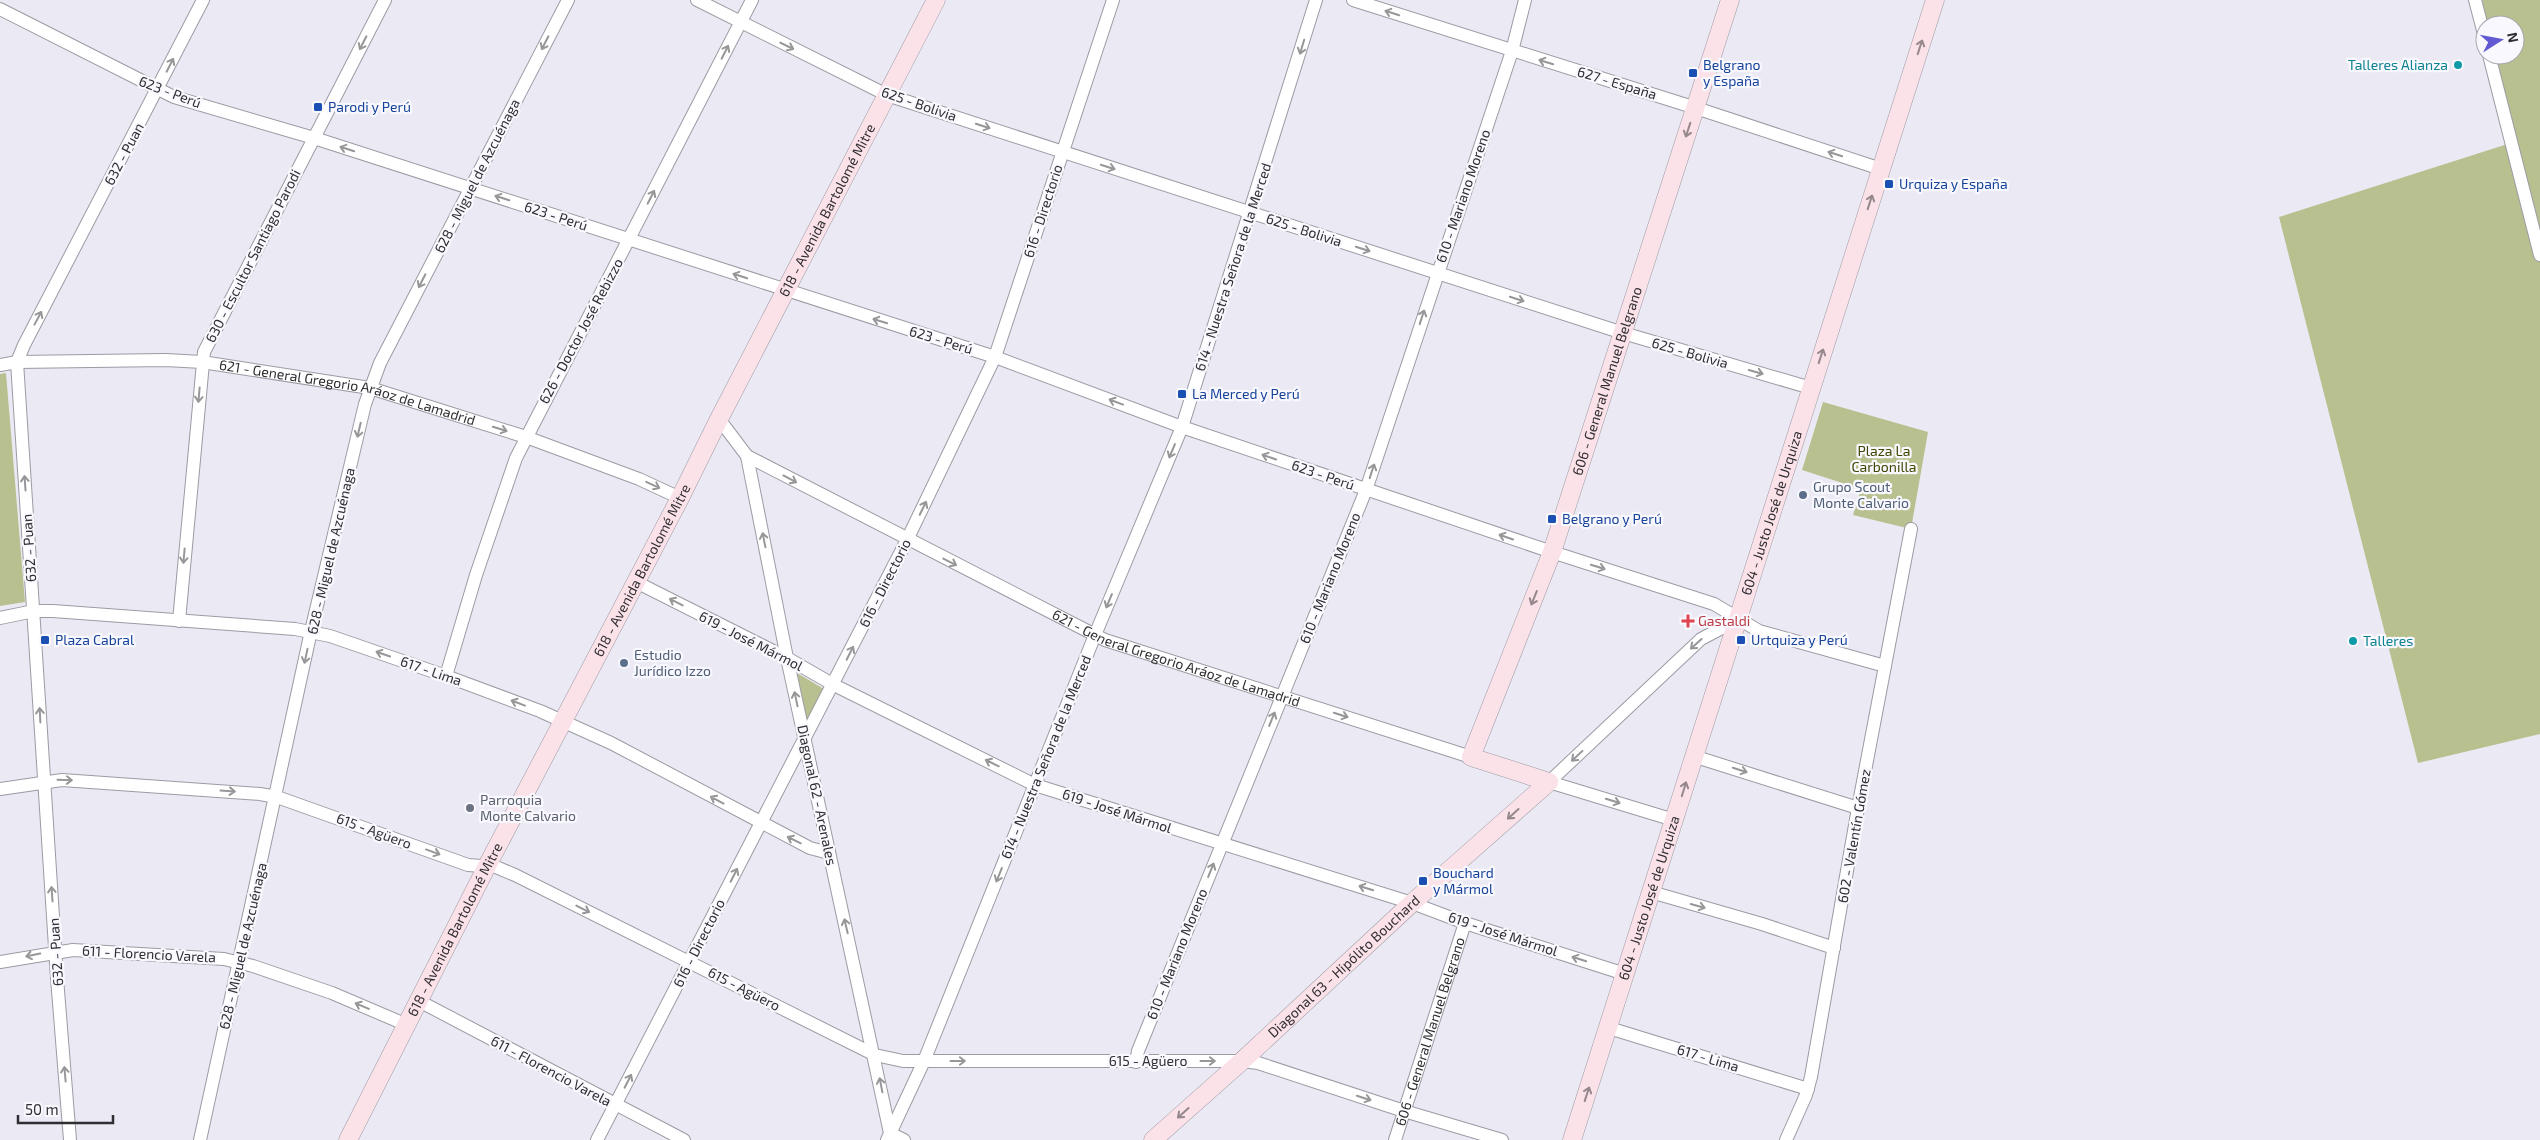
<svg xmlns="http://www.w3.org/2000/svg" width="2540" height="1140" font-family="'Exo 2',sans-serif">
<rect width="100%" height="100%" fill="#ebeaf4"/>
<path fill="#b9c08f" d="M 2482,0 L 2540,0 L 2540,734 L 2418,763 L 2279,217 L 2517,141 L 2496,55 L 2515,55 L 2515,25 L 2488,25 Z
M 6,373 L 25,602 L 0,606 L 0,374 Z
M 1823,402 L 1928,432 L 1911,529 L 1853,515 L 1861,489 L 1802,470 Z
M 797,673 L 824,689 L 807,720 Z"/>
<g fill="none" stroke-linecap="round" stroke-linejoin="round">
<g stroke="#9b9ba4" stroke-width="14">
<g id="street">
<path d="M 697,0 L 887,95 L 1623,333 L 1811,388"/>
<path d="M 1353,0 L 1696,108 L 1881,169"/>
<path d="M 2475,0 L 2485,38"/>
<path d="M 0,9 L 174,97 L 314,138 L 995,357 L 1182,427 L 1552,552 L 1714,604 L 1759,631 L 1885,666"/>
<path d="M 2489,55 L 2540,255"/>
<path id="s1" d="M 0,365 L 17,362 L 166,360 L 202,362 L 370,388 L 526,437 L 639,479 L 680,498"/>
<path id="s2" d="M 719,419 L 747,456 L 1105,640 L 1471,757"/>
<path d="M 747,456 L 787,658 L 890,1133 L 904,1140"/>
<path d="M 636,582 L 787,658 L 834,685 L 1035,785 L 1412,903 L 1465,923 L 1625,974"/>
<path d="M 0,618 L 34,611 L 53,611 L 295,629 L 330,636 L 446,676 L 540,711 L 611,743 L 810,848 L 829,853"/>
<path d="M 179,621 L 204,352 L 385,0"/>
<path d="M 446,676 L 476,575 L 516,458 L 752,0"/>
<path d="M 1693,756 L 1858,808"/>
<path d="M 0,789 L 62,780 L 260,794 L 277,797 L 468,865 L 496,867 L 515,875 L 875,1055 L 903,1061 L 1242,1061 L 1258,1063 L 1404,1111 L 1502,1140"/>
<path d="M 1674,820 L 1549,782 L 1701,639 L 1737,620"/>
<path d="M 1651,892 L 1762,924 L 1834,948"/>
<path d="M 0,962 L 73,950 L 224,959 L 253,966 L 332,993 L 407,1025"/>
<path d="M 419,1001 L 684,1140"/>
<path d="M 1609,1028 L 1808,1089"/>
<path d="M 1136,1062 L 1138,1051 L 1366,490 L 1512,51 L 1525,0"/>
<path d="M 70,1140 L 57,978 L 17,362 L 24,345 L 203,0"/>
<path d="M 200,1140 L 311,631 L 365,404 L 380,363 L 568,0"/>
<path d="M 597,1140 L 907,540 L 995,357 L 1113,0"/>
<path d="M 887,1140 L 924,1061 L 1095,635 L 1182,427 L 1316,0"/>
<path id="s3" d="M 1395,1140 L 1465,923"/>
<path d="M 1786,1140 L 1806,1095 L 1811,1077 L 1858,808 L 1911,529"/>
</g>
</g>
<g stroke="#9b9ba4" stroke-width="19">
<g id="secondary">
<path id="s4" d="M 1549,782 L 1471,757 L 1552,552 L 1730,0"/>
<path id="s5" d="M 348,1140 L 487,866 L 680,498 L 719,419 L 936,0"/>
<path id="s6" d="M 1153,1140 L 1242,1061 L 1412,903 L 1549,782"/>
<path id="s7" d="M 1572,1140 L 1935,0"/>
</g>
</g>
<use href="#street" stroke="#fff" stroke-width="12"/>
<use href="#secondary" stroke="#fbe1e8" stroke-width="18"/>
</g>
<defs><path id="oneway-shaft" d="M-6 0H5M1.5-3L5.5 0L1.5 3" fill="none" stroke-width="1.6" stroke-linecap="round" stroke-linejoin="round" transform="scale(1.25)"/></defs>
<g stroke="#979698">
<use href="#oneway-shaft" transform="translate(1392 13) rotate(-162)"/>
<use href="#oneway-shaft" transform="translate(363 43) rotate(117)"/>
<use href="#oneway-shaft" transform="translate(545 43) rotate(117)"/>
<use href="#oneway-shaft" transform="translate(787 46) rotate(26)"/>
<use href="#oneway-shaft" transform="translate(1302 47) rotate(107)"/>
<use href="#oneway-shaft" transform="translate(725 52) rotate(-63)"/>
<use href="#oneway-shaft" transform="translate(1546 62) rotate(-163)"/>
<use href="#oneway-shaft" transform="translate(170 65) rotate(-63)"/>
<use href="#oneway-shaft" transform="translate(983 126) rotate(18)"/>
<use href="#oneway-shaft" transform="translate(347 149) rotate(-162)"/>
<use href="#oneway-shaft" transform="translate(1835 154) rotate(-162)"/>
<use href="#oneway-shaft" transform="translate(1108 167) rotate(18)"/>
<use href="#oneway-shaft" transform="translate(651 197) rotate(-63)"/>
<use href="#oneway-shaft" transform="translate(502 198) rotate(-162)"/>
<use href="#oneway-shaft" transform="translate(1363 249) rotate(18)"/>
<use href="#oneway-shaft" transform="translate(740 276) rotate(-162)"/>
<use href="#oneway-shaft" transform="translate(422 281) rotate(117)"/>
<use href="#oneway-shaft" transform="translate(1517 299) rotate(18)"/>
<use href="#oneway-shaft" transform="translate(1422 317) rotate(-72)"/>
<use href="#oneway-shaft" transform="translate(38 318) rotate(-62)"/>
<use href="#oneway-shaft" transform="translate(880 321) rotate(-163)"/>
<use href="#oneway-shaft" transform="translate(1756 372) rotate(16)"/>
<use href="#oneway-shaft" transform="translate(199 395) rotate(95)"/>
<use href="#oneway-shaft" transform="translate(1116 402) rotate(-159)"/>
<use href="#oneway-shaft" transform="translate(500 429) rotate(17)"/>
<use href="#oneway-shaft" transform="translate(359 430) rotate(103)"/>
<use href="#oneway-shaft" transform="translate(1172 451) rotate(113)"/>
<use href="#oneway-shaft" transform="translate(1269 457) rotate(-161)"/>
<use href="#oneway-shaft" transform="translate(1372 471) rotate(-72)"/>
<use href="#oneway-shaft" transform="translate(790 479) rotate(28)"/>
<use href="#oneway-shaft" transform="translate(25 483) rotate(-94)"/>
<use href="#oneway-shaft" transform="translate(653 485) rotate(25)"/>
<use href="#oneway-shaft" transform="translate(923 508) rotate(-64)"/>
<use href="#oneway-shaft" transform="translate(1506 537) rotate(-161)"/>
<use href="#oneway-shaft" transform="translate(764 540) rotate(-101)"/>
<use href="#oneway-shaft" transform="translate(184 556) rotate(95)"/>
<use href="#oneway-shaft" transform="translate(950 562) rotate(27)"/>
<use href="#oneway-shaft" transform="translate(1598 567) rotate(17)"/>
<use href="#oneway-shaft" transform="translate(1109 601) rotate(113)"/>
<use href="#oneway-shaft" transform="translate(676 602) rotate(-153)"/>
<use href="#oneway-shaft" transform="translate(1696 644) rotate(138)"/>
<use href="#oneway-shaft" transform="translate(850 653) rotate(-63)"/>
<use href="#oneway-shaft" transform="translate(383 654) rotate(-161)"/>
<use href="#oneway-shaft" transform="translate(306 656) rotate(102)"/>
<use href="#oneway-shaft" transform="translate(796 699) rotate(-102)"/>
<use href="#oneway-shaft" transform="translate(518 703) rotate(-159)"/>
<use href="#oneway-shaft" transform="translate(40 715) rotate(-93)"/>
<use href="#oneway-shaft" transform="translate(1341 715) rotate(18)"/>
<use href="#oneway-shaft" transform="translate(1272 719) rotate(-68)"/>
<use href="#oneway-shaft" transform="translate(1577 756) rotate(137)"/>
<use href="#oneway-shaft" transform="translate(992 763) rotate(-154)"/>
<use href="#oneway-shaft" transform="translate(1740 770) rotate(18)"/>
<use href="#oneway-shaft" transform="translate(65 780) rotate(2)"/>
<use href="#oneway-shaft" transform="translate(228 791) rotate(4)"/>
<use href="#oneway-shaft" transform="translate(717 800) rotate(-152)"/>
<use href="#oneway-shaft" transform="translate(1613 801) rotate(17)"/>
<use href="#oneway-shaft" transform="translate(794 840) rotate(-154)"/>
<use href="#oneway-shaft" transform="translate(433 852) rotate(20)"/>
<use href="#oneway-shaft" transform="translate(1211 870) rotate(-68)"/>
<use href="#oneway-shaft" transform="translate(734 875) rotate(-63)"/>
<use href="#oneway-shaft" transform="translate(999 875) rotate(112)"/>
<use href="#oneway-shaft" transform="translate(1366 888) rotate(-163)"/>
<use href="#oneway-shaft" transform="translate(52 894) rotate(-94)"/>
<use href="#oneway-shaft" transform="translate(1698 906) rotate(16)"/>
<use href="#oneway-shaft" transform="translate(583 909) rotate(27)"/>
<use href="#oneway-shaft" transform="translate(846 926) rotate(-103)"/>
<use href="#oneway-shaft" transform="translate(33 955) rotate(168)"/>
<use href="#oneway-shaft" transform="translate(1579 959) rotate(-162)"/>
<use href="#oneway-shaft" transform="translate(362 1006) rotate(-157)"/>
<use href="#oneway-shaft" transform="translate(958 1061)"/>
<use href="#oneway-shaft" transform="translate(1208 1061)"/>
<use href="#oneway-shaft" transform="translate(65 1074) rotate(-95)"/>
<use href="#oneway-shaft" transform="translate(628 1081) rotate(-63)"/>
<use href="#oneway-shaft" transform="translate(881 1085) rotate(-101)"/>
<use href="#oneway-shaft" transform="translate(1364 1098) rotate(18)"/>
</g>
<g stroke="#95888d">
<use href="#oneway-shaft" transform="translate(1920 47) rotate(-72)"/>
<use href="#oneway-shaft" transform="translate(1688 130) rotate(108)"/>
<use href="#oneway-shaft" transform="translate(1870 202) rotate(-72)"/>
<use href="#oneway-shaft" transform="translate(1821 356) rotate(-72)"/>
<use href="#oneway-shaft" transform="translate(1534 598) rotate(112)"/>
<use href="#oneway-shaft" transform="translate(1684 789) rotate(-73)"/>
<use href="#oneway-shaft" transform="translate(1513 814) rotate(138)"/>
<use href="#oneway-shaft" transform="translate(1587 1094) rotate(-72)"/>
<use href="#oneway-shaft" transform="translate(1183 1113) rotate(138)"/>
</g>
<g fill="#0f9aa8" stroke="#f8f8fe" stroke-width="2">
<circle cx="2458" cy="65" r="5"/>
<circle cx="2353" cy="641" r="5"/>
</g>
<g fill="#1a4fb4" stroke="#f8f8fe" stroke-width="2">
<rect x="1688" y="68" width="10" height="10" rx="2.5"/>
<rect x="313" y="102" width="10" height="10" rx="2.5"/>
<rect x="1884" y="179" width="10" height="10" rx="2.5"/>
<rect x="1177" y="389" width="10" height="10" rx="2.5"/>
<rect x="1547" y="514" width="10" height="10" rx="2.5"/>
<rect x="40" y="635" width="10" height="10" rx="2.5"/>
<rect x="1736" y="635" width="10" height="10" rx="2.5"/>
<rect x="1418" y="876" width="10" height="10" rx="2.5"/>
</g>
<g fill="#5c6f8a" stroke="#f8f8fe" stroke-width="2">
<circle cx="1803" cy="495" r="5"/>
<circle cx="624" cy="663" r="5"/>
</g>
<path fill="#e0444e" stroke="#f8f8fe" stroke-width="2" d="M1685.5 613.5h5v5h5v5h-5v5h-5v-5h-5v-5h5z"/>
<circle fill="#6b7280" stroke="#f8f8fe" stroke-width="2" cx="470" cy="808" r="5"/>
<g text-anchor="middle" stroke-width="4.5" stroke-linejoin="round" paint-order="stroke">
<g font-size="14" fill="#164399" stroke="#f8f8fe" text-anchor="start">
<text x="1703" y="70">Belgrano<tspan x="1703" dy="16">y España</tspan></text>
<text x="328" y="112">Parodi y Perú</text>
<text x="1899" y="189">Urquiza y España</text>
<text x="1192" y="399">La Merced y Perú</text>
<text x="1562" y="524">Belgrano y Perú</text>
<text x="55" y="645">Plaza Cabral</text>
<text x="1751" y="645">Urtquiza y Perú</text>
<text x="1433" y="878">Bouchard<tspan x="1433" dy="16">y Mármol</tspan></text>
</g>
<g font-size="14" fill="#0d838f" stroke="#f8f8fe" text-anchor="end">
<text x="2448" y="70">Talleres Alianza</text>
<text x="2363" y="646" text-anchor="start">Talleres</text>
</g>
<g font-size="14" fill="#2f2e32" stroke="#f8f8fe">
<text transform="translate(1617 83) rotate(17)" y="5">627 - España</text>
<text transform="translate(170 92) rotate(21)" y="5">623 - Perú</text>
<text transform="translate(919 104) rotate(19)" y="5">625 - Bolivia</text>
<text transform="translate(124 154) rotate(-62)" y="5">632 - Puan</text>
<text transform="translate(477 176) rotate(-63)" y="5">628 - Miguel de Azcuénaga</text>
<text transform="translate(1463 196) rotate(-71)" y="5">610 - Mariano Moreno</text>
<text dy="5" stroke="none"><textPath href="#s5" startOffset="1046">618 - Avenida Bartolomé Mitre</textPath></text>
<text transform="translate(1043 211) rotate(-72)" y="5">616 - Directorio</text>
<text transform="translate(556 216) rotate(18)" y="5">623 - Perú</text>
<text transform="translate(1304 230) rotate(18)" y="5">625 - Bolivia</text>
<text transform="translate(253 256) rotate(-63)" y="5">630 - Escultor Santiago Parodi</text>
<text transform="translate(1233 267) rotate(-72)" y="5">614 - Nuestra Señora de la Merced</text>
<text transform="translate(581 331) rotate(-62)" y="5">626 - Doctor José Rebizzo</text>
<text transform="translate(941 340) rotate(17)" y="5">623 - Perú</text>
<text transform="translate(1690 353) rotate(16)" y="5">625 - Bolivia</text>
<text dy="5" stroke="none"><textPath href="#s4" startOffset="482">606 - General Manuel Belgrano</textPath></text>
<text dy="5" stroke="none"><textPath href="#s1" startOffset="351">621 - General Gregorio Aráoz de Lamadrid</textPath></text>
<text transform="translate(1323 475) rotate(19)" y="5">623 - Perú</text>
<text dy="5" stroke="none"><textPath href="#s7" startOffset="658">604 - Justo José de Urquiza</textPath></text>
<text transform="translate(29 548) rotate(-94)" y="5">632 - Puan</text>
<text transform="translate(331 551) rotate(-77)" y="5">628 - Miguel de Azcuénaga</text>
<text dy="5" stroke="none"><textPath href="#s5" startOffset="641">618 - Avenida Bartolomé Mitre</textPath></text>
<text transform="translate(1330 578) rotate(-68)" y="5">610 - Mariano Moreno</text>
<text transform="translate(885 583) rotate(-63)" y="5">616 - Directorio</text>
<text transform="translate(751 641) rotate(27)" y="5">619 - José Mármol</text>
<text dy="5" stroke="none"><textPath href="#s2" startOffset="522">621 - General Gregorio Aráoz de Lamadrid</textPath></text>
<text transform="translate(431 671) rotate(19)" y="5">617 - Lima</text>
<text transform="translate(1046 757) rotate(-68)" y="5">614 - Nuestra Señora de la Merced</text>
<text transform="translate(817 795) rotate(78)" y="5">Diagonal 62 - Arenales</text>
<text transform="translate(1117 811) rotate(18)" y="5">619 - José Mármol</text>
<text transform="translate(374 831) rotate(20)" y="5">615 - Agüero</text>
<text transform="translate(1854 836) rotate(-80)" y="5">602 - Valentín Gómez</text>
<text dy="5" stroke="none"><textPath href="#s7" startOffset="254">604 - Justo José de Urquiza</textPath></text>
<text dy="5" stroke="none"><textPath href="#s5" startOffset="236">618 - Avenida Bartolomé Mitre</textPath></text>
<text transform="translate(1503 934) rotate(18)" y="5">619 - José Mármol</text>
<text transform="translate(699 943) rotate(-63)" y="5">616 - Directorio</text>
<text transform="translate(243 946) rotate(-77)" y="5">628 - Miguel de Azcuénaga</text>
<text transform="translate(56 952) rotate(-94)" y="5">632 - Puan</text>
<text transform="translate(149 954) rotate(3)" y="5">611 - Florencio Varela</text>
<text transform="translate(1177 954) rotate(-68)" y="5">610 - Mariano Moreno</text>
<text dy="5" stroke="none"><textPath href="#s6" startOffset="258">Diagonal 63 - Hipólito Bouchard</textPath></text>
<text transform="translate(744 989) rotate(27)" y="5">615 - Agüero</text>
<text dy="5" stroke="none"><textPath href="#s3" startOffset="114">606 - General Manuel Belgrano</textPath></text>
<text transform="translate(1708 1058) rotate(17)" y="5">617 - Lima</text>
<text x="1148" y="1066">615 - Agüero</text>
<text transform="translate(551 1071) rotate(28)" y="5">611 - Florencio Varela</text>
</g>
<g font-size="14" fill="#404600" stroke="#f8f8fe">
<text x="1884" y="456">Plaza La<tspan x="1884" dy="16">Carbonilla</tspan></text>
</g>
<g font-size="14" fill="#4e5e75" stroke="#f8f8fe" text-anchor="start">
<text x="1813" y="492">Grupo Scout<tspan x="1813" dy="16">Monte Calvario</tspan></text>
<text x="634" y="660">Estudio<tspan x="634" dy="16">Jurídico Izzo</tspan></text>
</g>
<g font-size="14" fill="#be3a42" stroke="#f8f8fe" text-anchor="start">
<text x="1698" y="626">Gastaldi</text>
</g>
<g font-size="14" fill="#5b616d" stroke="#f8f8fe" text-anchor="start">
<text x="480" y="805">Parroquia<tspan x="480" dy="16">Monte Calvario</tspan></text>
</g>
</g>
<g transform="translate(2500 40) rotate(79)"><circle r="24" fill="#f8f8fe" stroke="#a8a7ac"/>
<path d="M0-4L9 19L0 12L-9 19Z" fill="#635ad3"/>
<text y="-8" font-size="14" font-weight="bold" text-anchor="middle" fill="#2f2e32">N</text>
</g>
<path d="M18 1115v8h95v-8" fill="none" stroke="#2f2e32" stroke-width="2.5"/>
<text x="25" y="1115" font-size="15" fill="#2f2e32" stroke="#f8f8fe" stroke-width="4" paint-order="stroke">50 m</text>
</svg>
